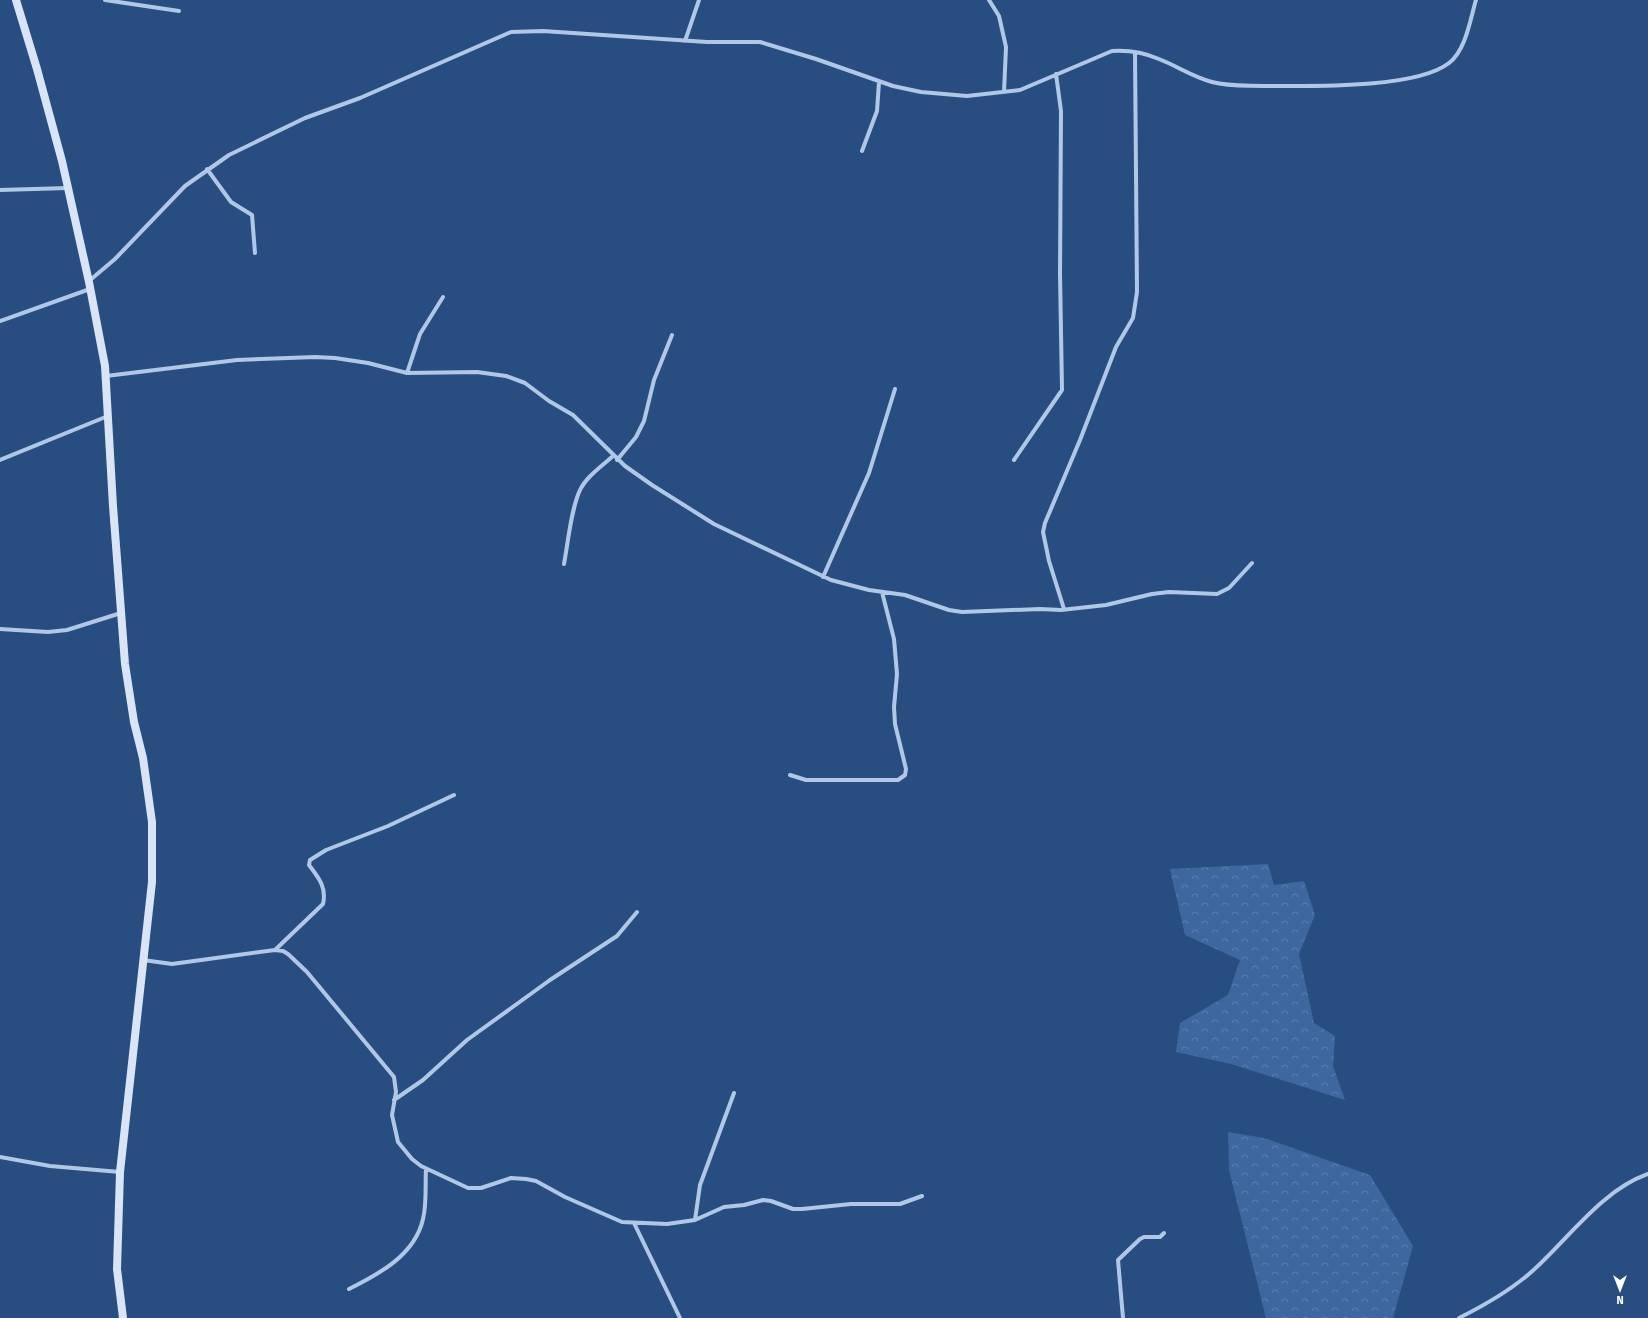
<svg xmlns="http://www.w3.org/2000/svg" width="1648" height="1318" font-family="'Fira Sans',sans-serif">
<defs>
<pattern id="forest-crowns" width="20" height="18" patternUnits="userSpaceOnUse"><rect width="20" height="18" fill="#3d679e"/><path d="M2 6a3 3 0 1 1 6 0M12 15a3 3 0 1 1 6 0" fill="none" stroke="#5a7ead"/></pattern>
</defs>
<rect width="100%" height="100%" fill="#284e81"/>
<path fill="url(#forest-crowns)" d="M 1268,864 L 1274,885 L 1304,881 L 1315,915 L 1299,954 L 1314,1023 L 1335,1036 L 1333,1066 L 1345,1100 L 1231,1064 L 1176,1052 L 1180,1023 L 1228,995 L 1240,960 L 1185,935 L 1170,869 Z
M 1228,1132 L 1264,1138 L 1370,1175 L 1413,1246 L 1393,1318 L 1266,1318 L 1229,1170 Z"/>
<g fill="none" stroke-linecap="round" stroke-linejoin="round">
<path stroke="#b0c8e6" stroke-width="4" d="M 105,0 L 179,11
M 989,0 L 999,16 L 1006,47 L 1004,92
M 685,41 L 699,0
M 862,151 L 877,111 L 879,82
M 207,169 L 231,202 L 252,215 L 255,253
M 0,190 L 68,188
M 89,281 L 115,259 L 185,186 L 229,155 L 305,118 L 360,98 L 511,32 L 543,31 L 707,42 L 760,42 L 816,59 L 893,86 L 921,92 L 967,96 L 1020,90 L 1112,51 C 1127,50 1145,53 1159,59 C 1177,66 1193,77 1212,82 C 1230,87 1249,85 1267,86 C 1309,86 1416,89 1449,63 C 1466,50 1470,20 1476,0
M 0,321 L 90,289
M 407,373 L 420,334 L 443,297
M 106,376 L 237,360 L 315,357 L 335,358 L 368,363 L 407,373 L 477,372 L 506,376 L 525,383 L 549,401 L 573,415 L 625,466 L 652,485 L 714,524 L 831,580 L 869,590 L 905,595 L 949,610 L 962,612 L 1040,609 L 1061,610 L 1106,605 L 1152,594 L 1169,592 L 1217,594 L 1229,588 L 1252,563
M 0,460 L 108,416
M 617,460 L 636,437 L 644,421 L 654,380 L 672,335
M 1014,460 L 1062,390 L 1060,274 L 1061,111 L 1056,74
M 564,564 C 568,543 571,509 580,490 C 587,476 602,466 613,456
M 823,577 L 869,473 L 895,389
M 1064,609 L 1049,561 L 1043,532 L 1045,523 L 1080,440 L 1116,347 L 1133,318 L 1137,292 L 1135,53
M 0,629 L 48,632 L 67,630 L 121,613
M 790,775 L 806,780 L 898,780 L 905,775 L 906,769 L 895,724 L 894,707 L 897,674 L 894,639 L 882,592
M 275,950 L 323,904 C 327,887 318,877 309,865 L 310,860 L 326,850 L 388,826 L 454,795
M 143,960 L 172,964 L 275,950 L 283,951 L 288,954 L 307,972 L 394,1077 L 396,1092 L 392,1115 L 398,1142 L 412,1159 L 421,1166 L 468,1188 L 481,1188 L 511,1178 L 526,1179 L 536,1181 L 565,1197 L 622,1222 L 667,1224 L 695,1220 L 724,1207 L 744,1205 L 763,1200 L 771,1201 L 793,1209 L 802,1209 L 851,1204 L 900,1204 L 922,1196
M 394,1100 L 423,1080 L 467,1040 L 550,980 L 617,936 L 637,912
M 0,1157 L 50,1166 L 120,1172
M 695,1220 L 700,1185 L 734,1093
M 634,1223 L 680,1318
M 349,1289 C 379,1274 415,1255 423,1219 C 427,1203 425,1185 426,1169
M 1123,1318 L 1118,1260 L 1140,1239 L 1144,1237 L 1160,1237 L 1164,1233
M 1459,1318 C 1483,1306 1508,1292 1529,1274 C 1567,1241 1600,1191 1648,1174"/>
<path stroke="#d9e5f6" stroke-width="8" d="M 16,0 L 37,69 L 62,161 L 89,282 L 105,366 L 113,506 L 125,664 L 134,722 L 143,758 L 152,822 L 152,882 L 120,1172 L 117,1269 L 123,1318"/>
</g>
<g transform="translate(1620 1290) rotate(180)" stroke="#284e81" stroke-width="3" paint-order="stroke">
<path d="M0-3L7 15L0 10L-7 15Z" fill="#ffffff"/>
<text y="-6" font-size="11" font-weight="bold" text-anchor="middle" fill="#ffffff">N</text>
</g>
</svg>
